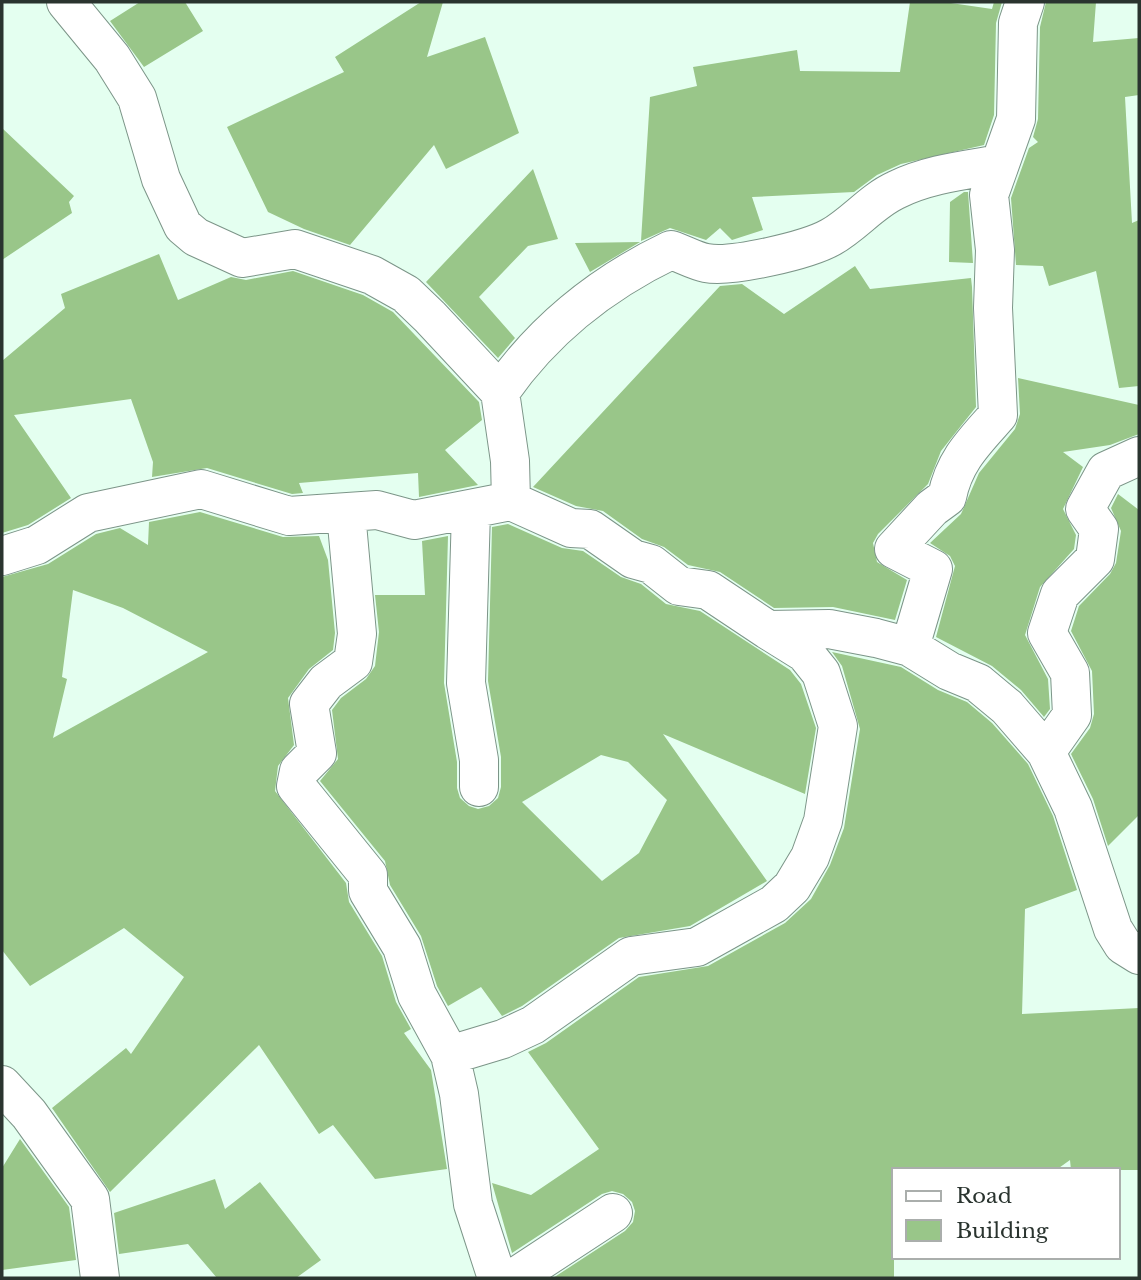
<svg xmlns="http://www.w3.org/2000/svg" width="1141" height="1280" font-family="'Libre Baskerville',serif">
<rect width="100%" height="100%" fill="#e4fff0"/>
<path fill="#99c689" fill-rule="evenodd" d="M 140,2 L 185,2 L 203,31 L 144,67 L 110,21 Z
M 421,2 L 443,2 L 427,57 L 485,37 L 519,133 L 446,169 L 434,145 L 350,245 L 304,229 L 268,212 L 227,127 L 344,72 L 335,57 Z
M 910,2 L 944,2 L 992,9 L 994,2 L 1002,2 L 996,23 L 994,115 L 984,145 L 901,164 L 877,175 L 854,192 L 752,197 L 763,230 L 732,240 L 720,228 L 706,240 L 670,228 L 641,241 L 650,97 L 697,86 L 693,67 L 797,50 L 800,71 L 900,72 Z
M 1046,2 L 1096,2 L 1093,42 L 1139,38 L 1139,95 L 1125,97 L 1132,223 L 1139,220 L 1139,386 L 1119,388 L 1096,271 L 1049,286 L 1043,266 L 1016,265 L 1011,198 L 1029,148 L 1038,142 L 1033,137 L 1038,119 L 1040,27 Z
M 2,128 L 74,196 L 69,202 L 72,213 L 2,260 Z
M 533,169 L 558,239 L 528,246 L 479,297 L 515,338 L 498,358 L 426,282 Z
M 964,192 L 968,192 L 973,263 L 949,262 L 950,202 Z
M 640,242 L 590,272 L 575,243 Z
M 159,254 L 178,300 L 231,277 L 246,280 L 293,271 L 363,295 L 393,312 L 479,402 L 482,420 L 445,450 L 478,485 L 419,497 L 418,473 L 299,483 L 303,493 L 292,494 L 207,468 L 152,477 L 153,462 L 131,399 L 14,415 L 71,498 L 28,525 L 2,533 L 2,361 L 65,308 L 61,294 Z
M 855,266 L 870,289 L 971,278 L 972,287 L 976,407 L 941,451 L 928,484 L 878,534 L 873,543 L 877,562 L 907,580 L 895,620 L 833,607 L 774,608 L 720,572 L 688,565 L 664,547 L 642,539 L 603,511 L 576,506 L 533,487 L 720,286 L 742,284 L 784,314 Z
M 1018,378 L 1139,405 L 1139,434 L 1110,445 L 1063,452 L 1083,467 L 1063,509 L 1076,535 L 1074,549 L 1040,587 L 1025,635 L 1048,679 L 1050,709 L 1044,717 L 1021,690 L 992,666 L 936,637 L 955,566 L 950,556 L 930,543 L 961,514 L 979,473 L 1015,429 L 1020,414 Z
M 1118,494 L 1139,510 L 1139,815 L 1108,846 L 1093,799 L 1071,754 L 1090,728 L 1094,714 L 1092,671 L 1071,631 L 1079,606 L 1110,574 L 1116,563 L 1121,531 L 1111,508 Z
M 200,512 L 283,537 L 319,536 L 328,560 L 335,633 L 333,650 L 309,669 L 288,698 L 294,745 L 278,766 L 275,791 L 346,883 L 349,902 L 382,956 L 396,1002 L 411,1029 L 404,1033 L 431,1070 L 447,1169 L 375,1179 L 333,1125 L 319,1134 L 259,1045 L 110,1192 L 52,1108 L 126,1048 L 131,1054 L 184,977 L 124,928 L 30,986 L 2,950 L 2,577 L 48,564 L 96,534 L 120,528 L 148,545 L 149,522 ZM 73,590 L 123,608 L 208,652 L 53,738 L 67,679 L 62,677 Z
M 508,524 L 562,548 L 583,551 L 621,577 L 641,584 L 666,604 L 700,611 L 790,670 L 801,684 L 816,728 L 805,794 L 663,734 L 767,881 L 690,926 L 619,938 L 522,1006 L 502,1016 L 481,987 L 448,1006 L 437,986 L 421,936 L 390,885 L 385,861 L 320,781 L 338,759 L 332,710 L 341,698 L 366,679 L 375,666 L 379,632 L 375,595 L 425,595 L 422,541 L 448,536 L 444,683 L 457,762 L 457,788 L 460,798 L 469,806 L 478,809 L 489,806 L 498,798 L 501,787 L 501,757 L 488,681 L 492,527 ZM 601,755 L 628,762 L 667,800 L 639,853 L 602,881 L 522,802 Z
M 832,652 L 901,667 L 938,690 L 967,702 L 992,723 L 1028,764 L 1053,816 L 1077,890 L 1025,909 L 1022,1014 L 1139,1008 L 1139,1170 L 1071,1170 L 1070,1160 L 1056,1170 L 894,1170 L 894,1278 L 553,1278 L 625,1231 L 633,1222 L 635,1211 L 632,1202 L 623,1194 L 612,1191 L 602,1194 L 512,1253 L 492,1183 L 531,1195 L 599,1149 L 528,1052 L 546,1043 L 639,977 L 708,966 L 785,923 L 811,899 L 830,865 L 844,828 L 860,729 L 842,666 Z
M 20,1139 L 69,1207 L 76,1260 L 2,1270 L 2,1168 Z
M 215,1179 L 225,1209 L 260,1182 L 321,1260 L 296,1278 L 217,1278 L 188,1244 L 119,1254 L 114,1213 Z"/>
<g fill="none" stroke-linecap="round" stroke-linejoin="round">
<g stroke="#7c9588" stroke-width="40">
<path id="minor" d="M 66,2 L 112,58 L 137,98 L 161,179 L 183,226 L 196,237 L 242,258 L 295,249 L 372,275 L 406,294 L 430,317 L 500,392 L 510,461 L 511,501 L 571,528 L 590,529 L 633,559 L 651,564 L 679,586 L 708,590 L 768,630 L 829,629 L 876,638 L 910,647 L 949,671 L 978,683 L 1007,707 L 1046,752 L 1073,808 L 1113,929 L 1123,945 L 1139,955
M 500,392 C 544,329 602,283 671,250 C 683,254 695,261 706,263 C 732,268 808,250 831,237 C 854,224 872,201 896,190 C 928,174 966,170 1000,164
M 471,511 L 466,683 L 479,760 L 479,787
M 346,513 L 357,634 L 353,662 L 326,682 L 309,704 L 317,753 L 299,771 L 296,786 L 368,875 L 368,891 L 402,947 L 417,995 L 450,1055 L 459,1094 L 473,1204 L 497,1278
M 2,556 L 37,545 L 88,513 L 201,489 L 289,516 L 377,510 L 414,520 L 511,501
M 910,647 L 933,569 L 894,549 L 932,508 L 947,497 C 954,461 974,442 998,415 L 993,308 L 995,250 L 989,195 L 1016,119 L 1018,23 L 1025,2
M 1046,752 L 1072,715 L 1070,673 L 1047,633 L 1060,594 L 1095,559 L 1099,529 L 1085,509 L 1106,471 L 1139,456
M 450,1055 L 503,1039 L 533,1025 L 631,956 L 697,947 L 774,904 L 792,887 L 810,857 L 823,821 L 838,726 L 821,673 L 805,653 L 768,630
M 2,1085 L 29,1114 L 90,1199 L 100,1278
M 514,1278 L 613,1213"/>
</g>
<use href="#minor" stroke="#fff" stroke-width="38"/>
</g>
<rect width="1141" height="1280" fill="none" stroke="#2a342f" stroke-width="7"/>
<rect x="892" y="1168" width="228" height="91" fill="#ffffff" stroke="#aaaeac" stroke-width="2"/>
<rect x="906" y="1191" width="35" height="10" fill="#ffffff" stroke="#aaaeac" stroke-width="2"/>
<text x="956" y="1203" font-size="21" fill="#2a342f">Road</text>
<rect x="906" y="1220" width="35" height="21" fill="#99c689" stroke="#aaaeac" stroke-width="2"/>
<text x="956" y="1238" font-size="21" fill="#2a342f">Building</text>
</svg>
